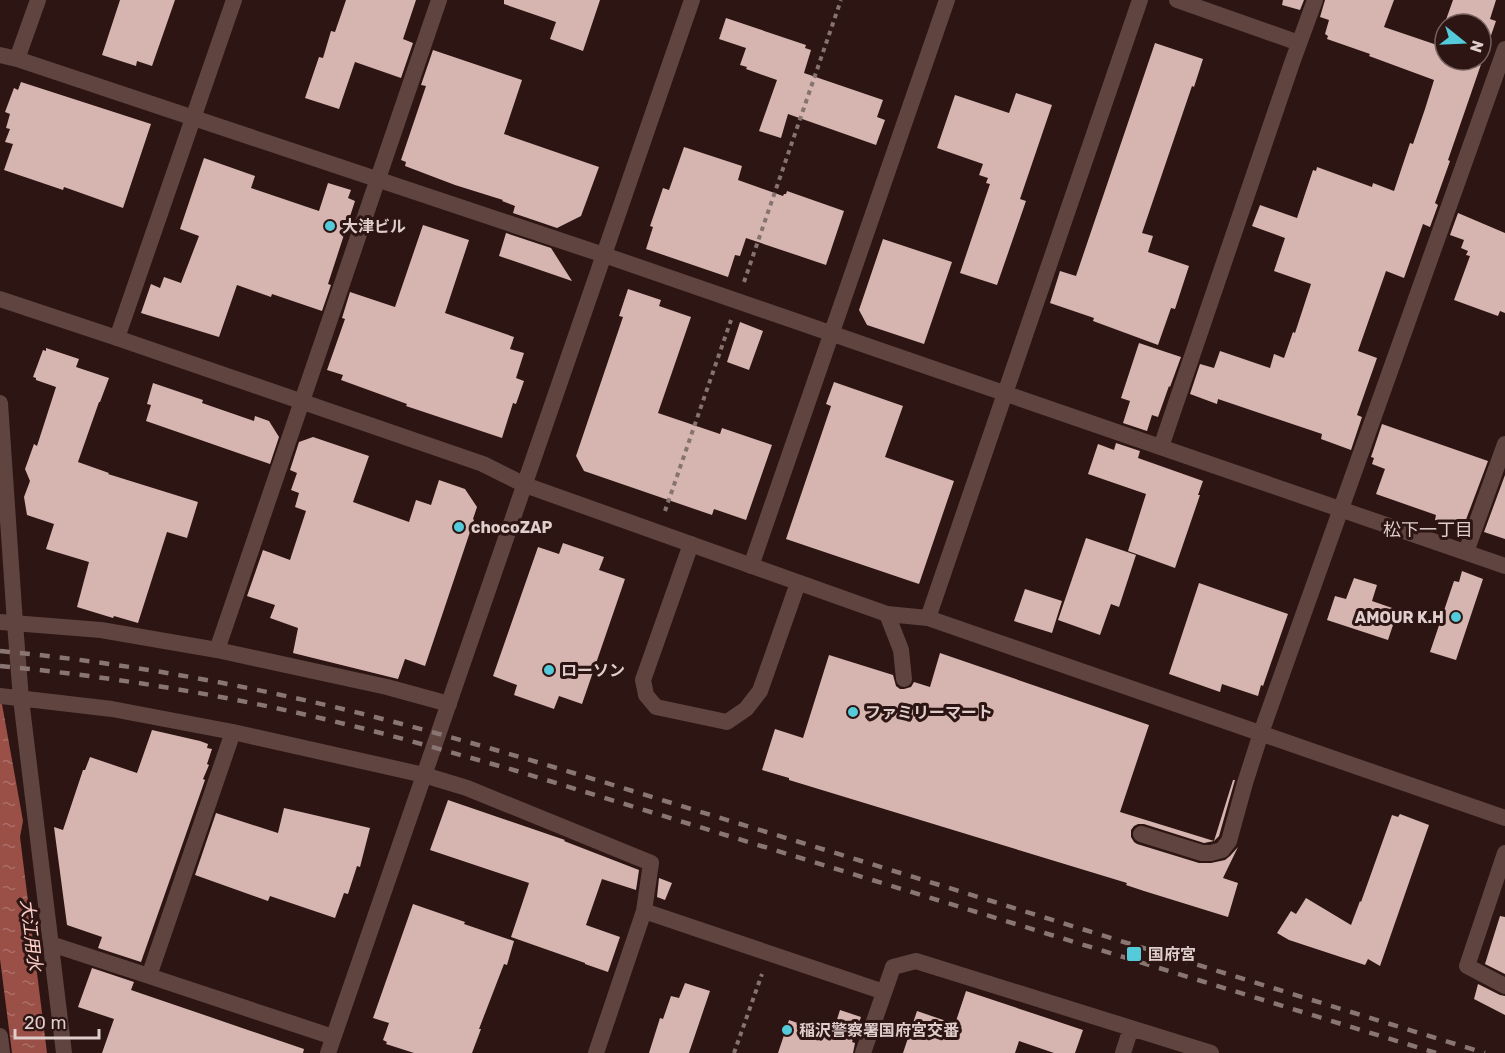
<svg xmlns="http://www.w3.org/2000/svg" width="1505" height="1053" font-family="Rubik,'Noto Sans JP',sans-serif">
<defs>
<pattern id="water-ripples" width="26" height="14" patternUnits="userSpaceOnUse" patternTransform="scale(1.5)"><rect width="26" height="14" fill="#9a4f47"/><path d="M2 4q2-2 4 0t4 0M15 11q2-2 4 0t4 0" fill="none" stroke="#ac6f69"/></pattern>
</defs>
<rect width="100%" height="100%" fill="#2c1512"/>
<path fill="url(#water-ripples)" d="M 0,693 L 23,821 L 20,837 L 47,1053 L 12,1053 L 0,959 Z"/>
<path fill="#d6b5b0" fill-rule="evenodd" d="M 120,0 L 175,0 L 152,66 L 137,61 L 136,66 L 102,55 Z
M 346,0 L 416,0 L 403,39 L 413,43 L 401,78 L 355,62 L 339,109 L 305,98 L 319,57 L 323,58 L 331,31 L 335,32 Z
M 504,0 L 600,0 L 583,51 L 550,39 L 556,22 L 504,4 Z
M 1283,0 L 1304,0 L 1300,10 L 1282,5 Z
M 1325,0 L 1394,0 L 1384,27 L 1437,45 L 1453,0 L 1496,0 L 1490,19 L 1496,21 L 1448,160 L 1450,161 L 1435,203 L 1438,205 L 1430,227 L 1423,224 L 1404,278 L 1386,271 L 1358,351 L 1377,358 L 1357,415 L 1362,417 L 1351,450 L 1321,439 L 1322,434 L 1218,399 L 1217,404 L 1190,394 L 1200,364 L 1214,368 L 1220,351 L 1270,368 L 1274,354 L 1284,358 L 1293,332 L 1295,333 L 1311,284 L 1274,271 L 1285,238 L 1252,226 L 1260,205 L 1297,218 L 1313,170 L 1316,171 L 1317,167 L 1372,187 L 1373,183 L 1394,191 L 1410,143 L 1413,144 L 1425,109 L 1434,80 L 1369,56 L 1370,54 L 1327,39 L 1328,36 L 1325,34 L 1329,20 L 1320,17 ZM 1445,24 L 1481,24 L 1481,60 L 1445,60 Z
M 726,18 L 806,45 L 805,48 L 811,50 L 804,73 L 883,100 L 877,117 L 885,120 L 876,145 L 788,114 L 781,138 L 759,131 L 777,80 L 746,69 L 747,67 L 740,65 L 746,48 L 719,39 Z
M 1155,43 L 1203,59 L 1194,87 L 1192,86 L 1142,233 L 1153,236 L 1148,252 L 1189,266 L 1175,309 L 1171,308 L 1158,345 L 1093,321 L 1094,318 L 1050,303 L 1060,271 L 1076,276 Z
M 433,50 L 522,80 L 504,134 L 599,167 L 581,216 L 557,228 L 513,213 L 515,206 L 502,201 L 503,200 L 455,185 L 405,166 L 406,162 L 401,160 L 426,86 L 421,85 Z
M 21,82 L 151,124 L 123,208 L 64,187 L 63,190 L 4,170 L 13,144 L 5,142 L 10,129 L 6,128 L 10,114 L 5,112 L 14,88 L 18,90 Z
M 1016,93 L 1052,105 L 1020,199 L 1026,201 L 997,285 L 960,273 L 990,184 L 986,183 L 988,178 L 979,175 L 983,164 L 937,148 L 955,95 L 1009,113 Z
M 684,147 L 742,166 L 738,180 L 783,196 L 784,194 L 786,194 L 787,191 L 844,211 L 826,265 L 746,238 L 740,256 L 735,255 L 728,277 L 646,249 L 653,227 L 650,226 L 663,188 L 669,190 Z
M 204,158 L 255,176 L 251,188 L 319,211 L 328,183 L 351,190 L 348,198 L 355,201 L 328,284 L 331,285 L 322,311 L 272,294 L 271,297 L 237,285 L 219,337 L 141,313 L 151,284 L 160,288 L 164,277 L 181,283 L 199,236 L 180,229 Z
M 1458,213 L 1505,233 L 1505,313 L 1500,311 L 1498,316 L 1454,300 L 1470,256 L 1466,255 L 1468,251 L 1461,248 L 1464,240 L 1450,235 Z
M 423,225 L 469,240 L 445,313 L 514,337 L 510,349 L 524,353 L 516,378 L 524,381 L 516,404 L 513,403 L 502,438 L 406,406 L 407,404 L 341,380 L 343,375 L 327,370 L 345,319 L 342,318 L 350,292 L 395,307 Z
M 506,233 L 551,248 L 572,281 L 499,256 Z
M 883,239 L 952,262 L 924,344 L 867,325 L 859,310 Z
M 628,289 L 661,300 L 659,306 L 691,317 L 658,413 L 720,434 L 722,428 L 772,445 L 746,520 L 714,509 L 712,515 L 584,471 L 576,456 L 623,317 L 619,316 Z
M 740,322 L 763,331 L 749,370 L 727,362 Z
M 1139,343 L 1181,357 L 1170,387 L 1169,386 L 1158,417 L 1152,415 L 1147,431 L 1123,423 L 1130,401 L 1121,398 Z
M 46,348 L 79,359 L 76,367 L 109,378 L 100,402 L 99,402 L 78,462 L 109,473 L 108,474 L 198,502 L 187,538 L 167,532 L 138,623 L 114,616 L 113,618 L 77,607 L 89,562 L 46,549 L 54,524 L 27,515 L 24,497 L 30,481 L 25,469 L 34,444 L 37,446 L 56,387 L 36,380 L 36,378 L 33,377 L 43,350 L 46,351 Z
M 834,382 L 903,406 L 885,457 L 954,481 L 919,584 L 786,539 L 831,406 L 826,404 Z
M 153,383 L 203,400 L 202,403 L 254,421 L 255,416 L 269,421 L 279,437 L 270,464 L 146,421 L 151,405 L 147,404 Z
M 1382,424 L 1488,461 L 1464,525 L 1461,524 L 1457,527 L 1435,520 L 1436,515 L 1376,494 L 1385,469 L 1372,464 L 1374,458 L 1371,457 Z
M 313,437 L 369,456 L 353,502 L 409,522 L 416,500 L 431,505 L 439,480 L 465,489 L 477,507 L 473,519 L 474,520 L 425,666 L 405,659 L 398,679 L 293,653 L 298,628 L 270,618 L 275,605 L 247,596 L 263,550 L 290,560 L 306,511 L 295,507 L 299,493 L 291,490 L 297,473 L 290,470 L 299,442 Z
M 1116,443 L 1140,451 L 1138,458 L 1203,481 L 1198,495 L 1200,495 L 1175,568 L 1128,551 L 1146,494 L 1088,474 L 1098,444 L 1114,450 Z
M 1505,475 L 1505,539 L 1484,532 Z
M 1086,538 L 1136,555 L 1119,607 L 1111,604 L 1100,635 L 1058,620 Z
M 563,543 L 604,557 L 599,570 L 625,579 L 582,704 L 559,696 L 554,709 L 514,695 L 517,685 L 493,676 L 538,547 L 559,554 Z
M 1462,571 L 1483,579 L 1456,660 L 1430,652 L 1454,581 L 1459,582 Z
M 1354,578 L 1377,585 L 1372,601 L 1398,610 L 1388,640 L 1327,620 L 1335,596 L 1346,599 Z
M 1199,583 L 1288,614 L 1263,686 L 1261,685 L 1258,696 L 1222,684 L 1220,692 L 1169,674 Z
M 1025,589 L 1062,601 L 1052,633 L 1014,621 Z
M 940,653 L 1149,725 L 1120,812 L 1214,841 L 1204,843 L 1144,824 L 1138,824 L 1134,826 L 1131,830 L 1131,837 L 1134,842 L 1137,844 L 1199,863 L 1211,863 L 1225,860 L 1230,856 L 1238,847 L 1223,878 L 1238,883 L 1228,917 L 1144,891 L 1126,885 L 1127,883 L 789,780 L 789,778 L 762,770 L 775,729 L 803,738 L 829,655 L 893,675 L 896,686 L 900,689 L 904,689 L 911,687 L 914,682 L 930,687 Z
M 152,730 L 200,741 L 208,744 L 207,748 L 212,749 L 207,764 L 209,765 L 203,779 L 205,780 L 141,962 L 98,948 L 102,937 L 67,925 L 54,827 L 63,830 L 83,770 L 85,770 L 90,757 L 137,773 Z
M 1233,780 L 1235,780 L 1219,836 L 1214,841 Z
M 448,800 L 565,840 L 564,841 L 639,870 L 636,890 L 602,879 L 586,925 L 620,937 L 608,972 L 585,964 L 585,963 L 511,937 L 529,883 L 430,850 Z
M 284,808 L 370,828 L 360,867 L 357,866 L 348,894 L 344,893 L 335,918 L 270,896 L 268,901 L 195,875 L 216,813 L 278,833 Z
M 1400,814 L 1429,825 L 1380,966 L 1368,959 L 1365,965 L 1289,940 L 1277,933 L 1291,911 L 1296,914 L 1306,898 L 1351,925 L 1360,901 L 1361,902 L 1392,815 L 1398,817 Z
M 659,878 L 672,883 L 665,900 L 657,897 Z
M 413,904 L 465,922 L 464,924 L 514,941 L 507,965 L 504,964 L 479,1029 L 481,1029 L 472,1053 L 414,1053 L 386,1044 L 387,1042 L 383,1040 L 389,1023 L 373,1018 Z
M 1500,916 L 1505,917 L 1505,974 L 1485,964 Z
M 92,968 L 134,982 L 131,990 L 304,1049 L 303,1053 L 102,1053 L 114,1019 L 78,1007 Z
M 685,983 L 710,991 L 689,1053 L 649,1053 L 660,1018 L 663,1019 L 671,996 L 679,998 Z
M 1478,984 L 1500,995 L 1505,996 L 1505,1015 L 1474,999 Z
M 966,991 L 1083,1030 L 1075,1053 L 1054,1053 L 1019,1041 L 1015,1053 L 903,1053 L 917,1011 L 955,1024 Z
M 840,1010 L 861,1017 L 852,1042 L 855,1043 L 853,1053 L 778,1053 L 789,1020 L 832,1035 Z"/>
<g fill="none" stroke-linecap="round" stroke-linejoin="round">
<path stroke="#86726f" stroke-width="4" stroke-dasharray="4.5 4.5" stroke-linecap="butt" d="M 744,282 L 841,0
M 665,511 L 731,320
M 734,1053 L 762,974"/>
<path stroke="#5f4440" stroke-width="16" d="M 691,544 L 643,680 L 646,695 L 656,707 L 727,722 L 746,709 L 760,691 L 798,583
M 887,614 L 901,650 L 904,679
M 1141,834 L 1202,853 L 1211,853 L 1222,850 L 1229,841 L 1245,783 L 1261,733"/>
<path stroke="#5f4440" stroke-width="16" d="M 1177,0 L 1299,43
M 0,55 L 17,59 L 604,255 L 1505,566
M 17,59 L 38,0
M 117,338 L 234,0
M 0,403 L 15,623 L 21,699 L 64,1053
M 1161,447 L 1292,63 L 1315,0
M 1466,552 L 1505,444
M 751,566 L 947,0
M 928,618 L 1140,0
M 0,622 L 101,630 L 217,650 L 387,687 L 449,704
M 217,650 L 439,0
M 0,696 L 112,709 L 233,732 L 424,775 L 467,788 L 651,863 L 644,911
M 1261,733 L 1505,49
M 1505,853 L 1467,966 L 1505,986
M 51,944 L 149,976 L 333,1037
M 149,976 L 233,732
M 0,1036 L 2,1053
M 596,1053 L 644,911 L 884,992
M 863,1053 L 893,967 L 916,961 L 1211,1053
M 1123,1053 L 1131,1028"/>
<path stroke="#5f4440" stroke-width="16" d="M 0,299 L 117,338 L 483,464 L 525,485 L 887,614 L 928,618 L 1505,818
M 328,1053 L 692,0"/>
<path stroke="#897572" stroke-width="4.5" stroke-dasharray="10 10" stroke-linecap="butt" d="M 0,651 C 118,662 236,683 351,711 C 481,743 609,784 737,823 C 987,899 1235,977 1485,1053
M 0,666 C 116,677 232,696 345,724 C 403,738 460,755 517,771 L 1436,1053"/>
</g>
<g fill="#53cbda" stroke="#2c1512" stroke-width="2">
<circle cx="330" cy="226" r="6"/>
<circle cx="459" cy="527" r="6"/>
<circle cx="1456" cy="617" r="6"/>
<circle cx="549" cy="670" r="6"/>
<circle cx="853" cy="712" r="6"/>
<rect x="1126" y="946" width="16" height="16" rx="3"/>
<circle cx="787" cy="1030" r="6"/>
</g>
<g text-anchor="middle" stroke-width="6" stroke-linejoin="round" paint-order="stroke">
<g font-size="16" font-weight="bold" fill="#dfcecb" stroke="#2c1512" text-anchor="start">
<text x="342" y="232">大津ビル</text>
<text x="471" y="533">chocoZAP</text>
<text x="1444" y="623" text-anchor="end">AMOUR K.H</text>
<text x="561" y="676">ローソン</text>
<text x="865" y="718">ファミリーマート</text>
<text x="1148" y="960">国府宮</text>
<text x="799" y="1036">稲沢警察署国府宮交番</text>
</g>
<g font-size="18" fill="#dfcecb" stroke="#2c1512">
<text x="1428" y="536">松下一丁目</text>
</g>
<g font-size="18" font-style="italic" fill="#fccfc8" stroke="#2c1512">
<text transform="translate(31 935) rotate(83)" y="6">大江用水</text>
</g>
</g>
<g transform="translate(1463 42) rotate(108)"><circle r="28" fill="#2c1512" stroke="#745f5c" stroke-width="1.5"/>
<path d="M0-4.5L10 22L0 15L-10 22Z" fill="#53cbda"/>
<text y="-9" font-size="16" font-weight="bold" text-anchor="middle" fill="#dfcecb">N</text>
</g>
<path d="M15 1029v9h84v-9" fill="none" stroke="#dfcecb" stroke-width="3"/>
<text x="24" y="1029" font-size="18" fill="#dfcecb" stroke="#2c1512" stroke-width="4.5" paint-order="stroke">20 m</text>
</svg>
